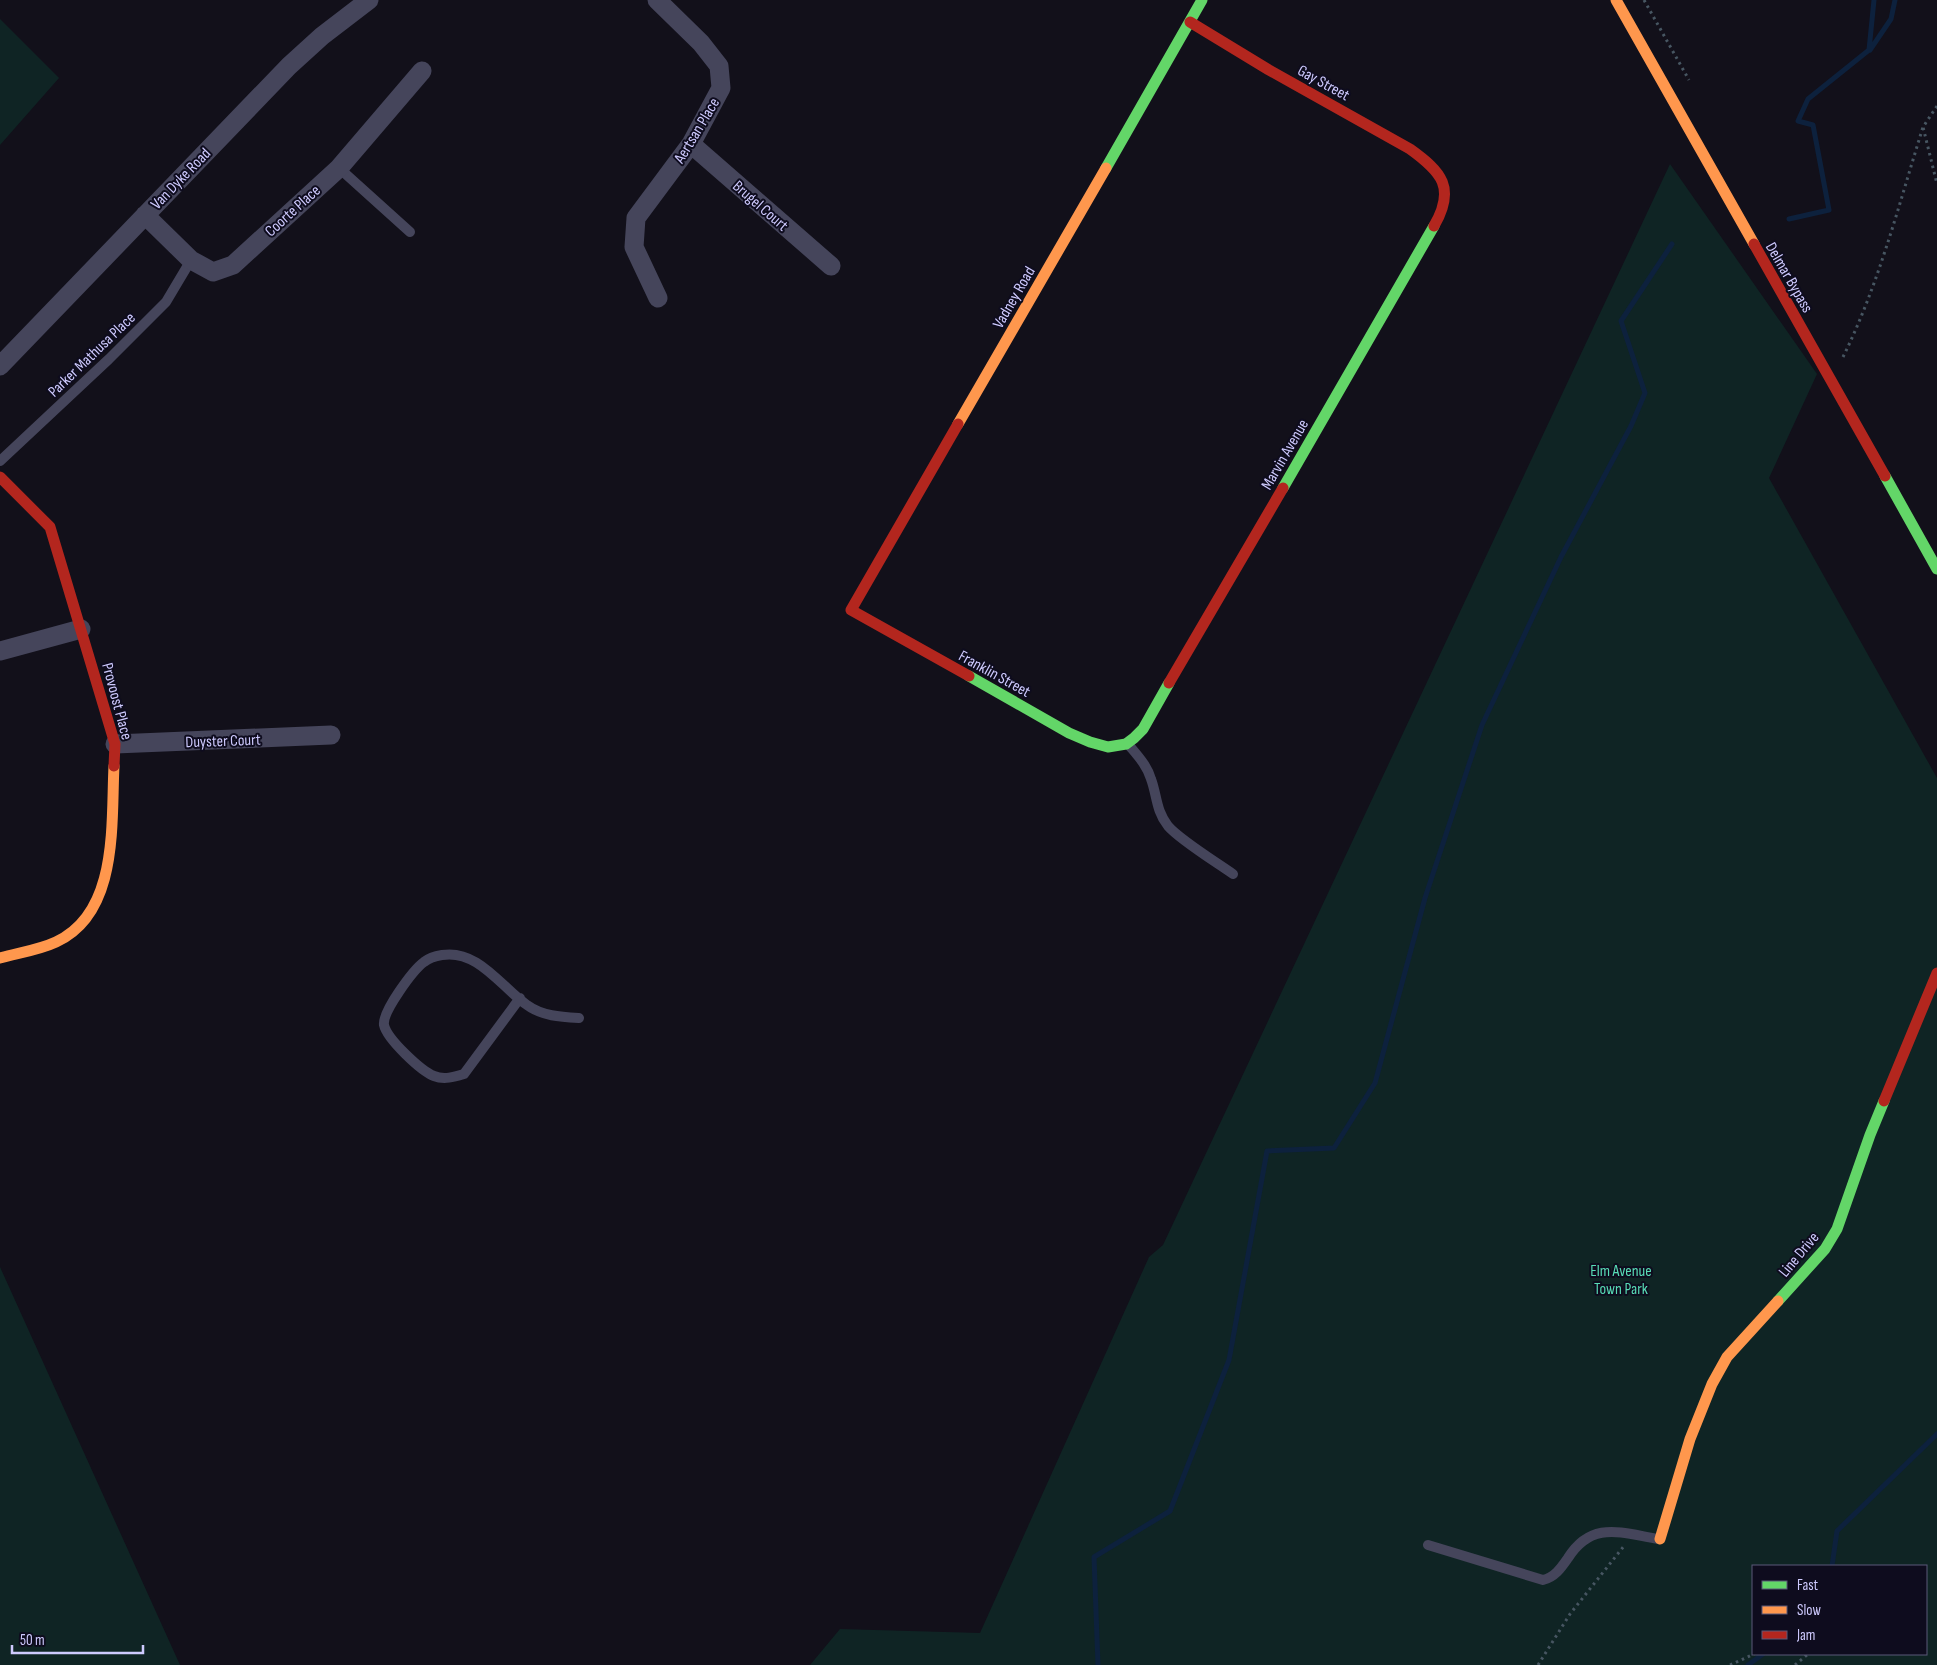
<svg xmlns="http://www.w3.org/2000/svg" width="1937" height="1665" font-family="'Sofia Sans Condensed',sans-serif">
<rect width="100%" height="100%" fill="#12101a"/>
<path fill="#0f2424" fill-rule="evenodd" d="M 0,19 L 59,78 L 0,145 Z
M 1670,164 L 1817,374 L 1769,478 L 1937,778 L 1937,1665 L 810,1665 L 840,1629 L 980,1633 L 1149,1257 L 1163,1245 ZM 1753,1566 L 1926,1566 L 1926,1654 L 1753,1654 Z
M 0,1267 L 180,1665 L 0,1665 Z"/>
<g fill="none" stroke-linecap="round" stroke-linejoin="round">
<path stroke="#0d213d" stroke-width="5" d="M 1870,50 L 1891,19 L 1895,0
M 1789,219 L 1829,210 L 1813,125 L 1798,121 L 1808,99 L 1869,50 L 1874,0
M 1832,1566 L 1837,1531 L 1937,1434
M 1098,1665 L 1094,1557 L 1170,1511 L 1229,1360 L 1267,1151 L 1334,1148 L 1375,1083 L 1425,898 L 1482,725 L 1561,557 L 1631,426 L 1645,393 L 1621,321 L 1672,244
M 1748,1665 L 1763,1654"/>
<path stroke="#475662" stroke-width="3" stroke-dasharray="2.5 4" stroke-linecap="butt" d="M 1644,0 L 1689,80
M 1937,106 L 1923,127 L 1937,184
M 1843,357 C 1879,284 1899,204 1923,127
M 1538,1665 L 1570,1614 L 1624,1546
M 1730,1665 L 1754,1654
M 1795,1665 L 1808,1654"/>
<path stroke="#45455b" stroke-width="10" d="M 339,168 L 410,232
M 0,461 L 109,359 L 166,302 L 191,260
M 1128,744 C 1137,755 1147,765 1151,779 C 1157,795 1156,811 1168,826 C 1180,840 1216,862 1233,874
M 520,998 L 464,1074 C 454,1077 444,1080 434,1076 C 421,1071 387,1039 384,1025 C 382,1012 413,970 424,962 C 429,958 436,956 442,955 C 478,949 501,987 527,1005 C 542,1016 561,1017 579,1018
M 1428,1545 L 1543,1580 C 1555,1577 1561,1568 1568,1558 C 1592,1520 1621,1533 1659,1539"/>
<path stroke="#45455b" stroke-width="19" d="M 657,0 L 701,43 L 719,66 L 721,88 L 691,144 L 636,218 L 634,247 L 658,298
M 691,144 L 831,266
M 145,215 L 191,260 L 213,272 L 233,265 L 339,168 L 422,71
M 0,366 L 289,66 L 322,36 L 369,0
M 0,651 L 81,629
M 115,744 L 331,735"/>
<path stroke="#63d668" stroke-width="11" d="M 1106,168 L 1202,0
M 1885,476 L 1937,569
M 1283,488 L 1434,226
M 969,676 L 1069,733 L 1090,742 L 1108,747 L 1126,744 L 1134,738 L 1143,729 L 1169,683
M 1778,1301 L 1825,1249 L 1837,1229 L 1870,1135 L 1884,1101"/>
<path stroke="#ff974d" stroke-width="11" d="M 1616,0 L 1754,244
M 958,424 L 1106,168
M 0,958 C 18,953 39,950 56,942 C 119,913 111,824 114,766
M 1660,1539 L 1690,1439 L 1712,1384 L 1727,1357 L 1778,1301"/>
<path stroke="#b3261e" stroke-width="11" d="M 1190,22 L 1269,70 L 1410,149 C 1442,172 1456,188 1434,226
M 1754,244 L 1885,476
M 958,424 L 851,610 L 969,676
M 0,477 L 50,527 L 115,744 L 114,766
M 1169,683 L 1283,488
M 1884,1101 L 1937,973"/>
</g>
<g text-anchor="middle" stroke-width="4" stroke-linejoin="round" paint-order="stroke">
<g font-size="16" fill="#cecafe" stroke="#0e0c1e">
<text transform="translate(1324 82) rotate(29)" y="6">Gay Street</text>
<text transform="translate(696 130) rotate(-59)" y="6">Aertsan Place</text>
<text transform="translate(180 178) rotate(-46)" y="6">Van Dyke Road</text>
<text transform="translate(761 205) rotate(41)" y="6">Brugel Court</text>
<text transform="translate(292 210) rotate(-42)" y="6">Coorte Place</text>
<text transform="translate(1790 277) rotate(60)" y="6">Delmar Bypass</text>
<text transform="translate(1013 297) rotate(-60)" y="6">Vadney Road</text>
<text transform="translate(91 354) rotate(-44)" y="6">Parker Mathusa Place</text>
<text transform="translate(1284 454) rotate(-60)" y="6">Marvin Avenue</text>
<text transform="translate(995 673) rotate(29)" y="6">Franklin Street</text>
<text transform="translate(118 701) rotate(75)" y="6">Provoost Place</text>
<text transform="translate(223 740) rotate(-2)" y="6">Duyster Court</text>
<text transform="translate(1798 1254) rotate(-50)" y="6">Line Drive</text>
</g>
<g font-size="16" fill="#58dcb6" stroke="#0e0c1e">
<text x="1621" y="1276">Elm Avenue<tspan x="1621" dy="18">Town Park</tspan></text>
</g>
</g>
<rect x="1752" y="1565" width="175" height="90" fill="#0e0c1e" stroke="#5b5878"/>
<rect x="1762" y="1581" width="25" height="8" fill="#63d668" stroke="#5b5878"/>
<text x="1797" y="1590" font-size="15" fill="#cecafe">Fast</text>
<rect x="1762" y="1606" width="25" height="8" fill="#ff974d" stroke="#5b5878"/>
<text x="1797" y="1615" font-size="15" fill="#cecafe">Slow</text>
<rect x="1762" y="1631" width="25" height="8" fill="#b3261e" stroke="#5b5878"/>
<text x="1797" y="1640" font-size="15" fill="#cecafe">Jam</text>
<path d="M12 1645v8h131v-8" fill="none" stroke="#cecafe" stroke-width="2.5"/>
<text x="20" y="1645" font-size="15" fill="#cecafe" stroke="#0e0c1e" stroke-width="4" paint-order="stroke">50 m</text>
</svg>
